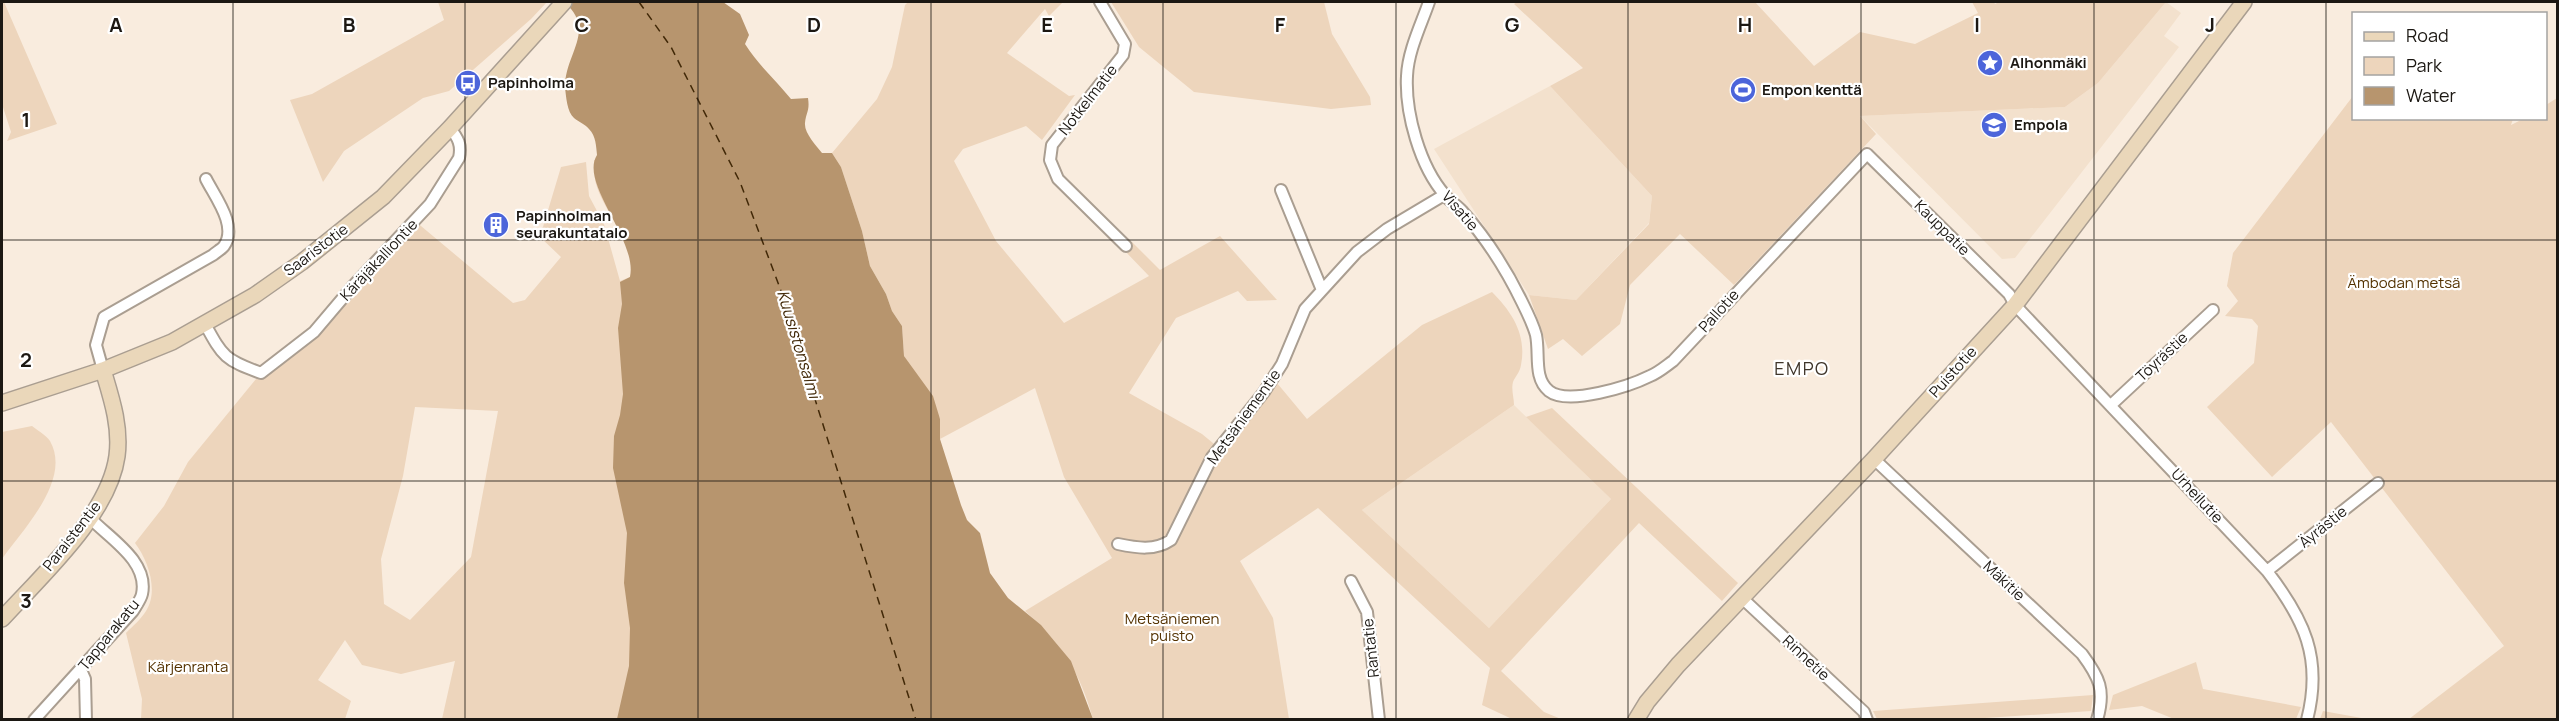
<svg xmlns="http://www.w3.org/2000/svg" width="2559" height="721" font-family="Manrope,sans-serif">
<rect width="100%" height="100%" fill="#f9ecde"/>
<path fill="#f3e1cd" d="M 2166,2 L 2181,13 L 2164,36 L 2179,47 L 2015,258 L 2002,259 L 1860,116 L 2065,107 L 2098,83 Z
M 1550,86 L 1652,196 L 1649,223 L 1576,300 L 1529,295 L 1434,149 Z
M 1514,405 L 1611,499 L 1489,628 L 1362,510 Z"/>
<path fill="#edd5bc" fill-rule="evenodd" d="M 2,2 L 4,2 L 57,124 L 7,141 L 11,132 L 2,104 Z
M 438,2 L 547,2 L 531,19 L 449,91 L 423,98 L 344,151 L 323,182 L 290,100 L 312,94 L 444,20 Z
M 908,2 L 1063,2 L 1049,16 L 1045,9 L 1007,53 L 1069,96 L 1075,95 L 1042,140 L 1026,126 L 963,149 L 954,161 L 996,241 L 1064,323 L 1149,276 L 1123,249 L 1132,242 L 1160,270 L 1220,236 L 1277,300 L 1247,301 L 1238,291 L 1176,318 L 1129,393 L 1202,434 L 1225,453 L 1277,383 L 1307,419 L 1422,325 L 1492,292 C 1512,312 1527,335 1521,365 C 1520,372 1515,377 1513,382 C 1511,389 1514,398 1514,405 L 1362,510 L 1489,628 L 1611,499 L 1526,417 L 1552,408 L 1738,583 L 1722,601 L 1639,523 L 1501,671 L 1544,712 L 1561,719 L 1512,719 L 1482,705 L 1490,668 L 1318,508 L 1240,561 L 1273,618 L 1289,719 L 1093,719 C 1080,672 1062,644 1025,611 L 1112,558 L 1064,477 L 1035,388 L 940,439 L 940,419 L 904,356 L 902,326 L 892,311 L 886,294 L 870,266 L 862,231 L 841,167 L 832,153 L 877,99 L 892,67 L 905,5 Z
M 1111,2 L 1324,2 L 1332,34 L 1370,97 L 1371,105 L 1331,109 L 1194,92 L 1139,47 Z
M 1517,2 L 1755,2 L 1814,66 L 1860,32 L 1915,44 L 1978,13 L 1972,2 L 1994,2 L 1995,4 L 1999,2 L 2166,2 L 2098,83 L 2065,107 L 1860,116 L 1876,134 L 1734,285 L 1680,234 L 1630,285 L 1620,324 L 1582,356 L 1563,339 L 1548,349 L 1529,295 L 1576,300 L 1649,224 L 1652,196 L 1550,86 L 1583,68 L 1514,4 Z
M 2353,96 L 2354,118 L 2513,119 L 2511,125 L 2523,119 L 2546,118 L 2546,105 L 2557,98 L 2557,719 L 2409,719 L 2504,646 L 2331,422 L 2272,477 L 2207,407 L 2254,363 L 2258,326 L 2252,319 L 2225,316 L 2238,301 L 2227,286 L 2233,253 Z
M 611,157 L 730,719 L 442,719 L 455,661 L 401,674 L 362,665 L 345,640 L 318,680 L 351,701 L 345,719 L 141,719 L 142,699 L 126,633 C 133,626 141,619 146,611 C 159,591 148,560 135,543 L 164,506 L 188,462 L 261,373 L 314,332 L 415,221 L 513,303 L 525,300 L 561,257 L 540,237 L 561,167 L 586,162 L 589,196 L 604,224 L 620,281 L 630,277 C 637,243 605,215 596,184 C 594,177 595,168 594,160 ZM 415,407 L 498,411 L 471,557 L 410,620 L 384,604 L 381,559 L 403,476 Z
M 32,426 C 37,430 46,435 50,441 C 72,480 23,529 2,559 L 2,432 Z
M 2196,662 L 2203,689 L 2301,707 L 2296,719 L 2174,719 L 2142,706 L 2109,710 L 2113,695 Z
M 2093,695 L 2091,711 L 1970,719 L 1877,719 L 1873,711 Z
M 2323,711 L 2367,719 L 2320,719 Z"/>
<path fill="#b7956e" d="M 564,2 L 723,2 L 740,14 L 749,35 L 745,44 C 758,65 776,80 791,99 L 808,98 C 810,111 806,112 805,123 C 804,133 816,145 822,153 L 832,153 L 841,167 L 862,231 L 870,266 L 886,294 L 892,311 L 902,326 L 904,356 L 933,396 L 940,419 L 940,439 L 961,505 L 967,520 L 980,533 L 990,573 L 1008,598 L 1041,625 L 1071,661 L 1093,719 L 617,719 L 629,666 L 630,628 L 624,583 L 627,533 L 613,468 L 614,436 L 620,415 L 623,394 L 618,328 L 622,304 L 620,282 L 630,277 C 638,240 579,183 597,155 C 596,146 596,136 589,129 C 585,124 579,122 574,118 C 567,112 566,96 565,87 C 565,53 597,30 564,2 Z"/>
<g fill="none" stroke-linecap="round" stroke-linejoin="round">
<path stroke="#412807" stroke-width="1.5" stroke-dasharray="8 6" stroke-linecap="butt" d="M 639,2 L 671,47 L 740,182 L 780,288 L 916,720"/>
<g stroke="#aa9e91" stroke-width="14">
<path id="street" d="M 1100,2 L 1125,44 L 1123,55 L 1052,145 L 1050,160 L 1058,179 L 1126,246
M 1429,2 C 1421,25 1408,51 1407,76 C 1405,113 1420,167 1445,195 C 1449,201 1457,205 1462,211 C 1486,238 1506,269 1522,302 C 1527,312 1533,324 1536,335 C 1540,354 1533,378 1549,391 C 1568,406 1630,386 1650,376 C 1658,373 1666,366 1673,361 L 1867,154 L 2009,294 L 2015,305 L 2267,571 C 2304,619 2323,658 2307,720
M 1281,190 L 1322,290
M 205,324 C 223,357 225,360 261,373 L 314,332 L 353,286 L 430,204 L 459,158 C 462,145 458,138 450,128
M 103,370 L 96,345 L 104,317 L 213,255 C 216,252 222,249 224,246 C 238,226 215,197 206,179
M 2111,405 L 2213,310
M 1874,459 L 2082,654 C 2099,677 2106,690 2097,720
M 1118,544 C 1137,548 1155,551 1171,540 L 1212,457 L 1264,392 L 1282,364 L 1305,309 L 1357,252 L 1387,229 L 1444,195
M 2267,571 L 2378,483
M 1351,581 L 1367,612 L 1379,720
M 1742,598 L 1864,712 L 1867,720
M 81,670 L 85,679 L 86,720
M 34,720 L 133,611 C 136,606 141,599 142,594 C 149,561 109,538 90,518"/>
</g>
<g stroke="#aa9e91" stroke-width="18">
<path id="secondary" d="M 2,403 L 103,370 L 172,342 L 255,295 L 302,262 L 383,197 L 450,128 L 564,2
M 2,619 C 41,576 109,515 117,456 C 121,426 111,397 103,370
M 1636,720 L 1647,702 L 1678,665 L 1874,459 L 2015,305 L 2244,2"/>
</g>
<use href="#street" stroke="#fff" stroke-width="10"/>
<use href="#secondary" stroke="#ead7ba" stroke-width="15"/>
</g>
<path fill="none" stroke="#1c1813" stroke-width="1.5" stroke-opacity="0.55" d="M 233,2 L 233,720M 465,2 L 465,720M 698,2 L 698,720M 931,2 L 931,720M 1163,2 L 1163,720M 1396,2 L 1396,720M 1628,2 L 1628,720M 1861,2 L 1861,720M 2094,2 L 2094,720M 2326,2 L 2326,720M 2,240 L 2558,240M 2,481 L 2558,481"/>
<defs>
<g id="sight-disc" transform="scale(1.35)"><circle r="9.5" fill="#4c65da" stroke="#fff"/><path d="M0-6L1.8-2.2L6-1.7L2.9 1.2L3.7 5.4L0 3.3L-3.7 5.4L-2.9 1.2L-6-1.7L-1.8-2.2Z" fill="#fff"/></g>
<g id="bus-disc" transform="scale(1.35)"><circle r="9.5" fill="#4c65da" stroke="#fff"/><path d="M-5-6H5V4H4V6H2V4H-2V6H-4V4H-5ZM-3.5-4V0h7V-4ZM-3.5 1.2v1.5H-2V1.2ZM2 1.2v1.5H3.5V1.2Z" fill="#fff"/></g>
<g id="stadium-disc" transform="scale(1.35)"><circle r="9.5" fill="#4c65da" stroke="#fff"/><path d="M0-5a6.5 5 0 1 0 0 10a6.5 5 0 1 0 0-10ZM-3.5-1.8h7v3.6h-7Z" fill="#fff"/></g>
<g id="school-disc" transform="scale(1.35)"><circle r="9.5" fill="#4c65da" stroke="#fff"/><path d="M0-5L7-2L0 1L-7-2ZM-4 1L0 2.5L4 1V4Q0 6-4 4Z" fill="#fff"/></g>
<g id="building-disc" transform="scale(1.35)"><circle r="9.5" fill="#4c65da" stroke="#fff"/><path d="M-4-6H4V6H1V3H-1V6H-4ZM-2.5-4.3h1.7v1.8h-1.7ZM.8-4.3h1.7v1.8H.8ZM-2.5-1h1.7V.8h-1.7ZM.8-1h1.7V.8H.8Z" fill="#fff"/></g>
</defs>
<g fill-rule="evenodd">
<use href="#sight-disc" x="1990" y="63"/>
<use href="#bus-disc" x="468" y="83"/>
<use href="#stadium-disc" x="1743" y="90"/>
<use href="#school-disc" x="1994" y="125"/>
<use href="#building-disc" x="496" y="225"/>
</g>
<g text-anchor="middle" stroke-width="4.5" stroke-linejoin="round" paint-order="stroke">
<g font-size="15" font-weight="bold" fill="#1c1813" stroke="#fff" text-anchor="start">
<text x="2010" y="68">Alhonmäki</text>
<text x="488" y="88">Papinholma</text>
<text x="1762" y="95">Empon kenttä</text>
<text x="2014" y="130">Empola</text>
<text x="516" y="221">Papinholman<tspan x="516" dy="17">seurakuntatalo</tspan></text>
</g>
<g font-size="15" fill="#1c1813" stroke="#fff">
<text transform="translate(1088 100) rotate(-52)" y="5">Notkelmatie</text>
<text transform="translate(1460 211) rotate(49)" y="5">Visatie</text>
<text transform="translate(1942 228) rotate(45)" y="5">Kauppatie</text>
<text transform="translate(316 250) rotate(-37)" y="5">Saaristotie</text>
<text transform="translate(379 260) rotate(-47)" y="5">Käräjäkalliontie</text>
<text transform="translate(1719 311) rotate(-48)" y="5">Pallotie</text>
<text transform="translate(2162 357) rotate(-43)" y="5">Töyrästie</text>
<text transform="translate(1953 372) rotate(-48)" y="5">Puistotie</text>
<text transform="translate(1244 417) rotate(-54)" y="5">Metsäniementie</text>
<text transform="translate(2197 496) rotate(47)" y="5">Urheilutie</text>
<text transform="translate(2323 527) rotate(-39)" y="5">Äyrästie</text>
<text transform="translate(72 536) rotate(-52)" y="5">Paraistentie</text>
<text transform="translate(2004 581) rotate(43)" y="5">Mäkitie</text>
<text transform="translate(109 635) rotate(-51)" y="5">Tapparakatu</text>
<text transform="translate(1371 648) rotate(-96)" y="5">Rantatie</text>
<text transform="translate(1806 658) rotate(43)" y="5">Rinnetie</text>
</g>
<g font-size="15" fill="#543200" stroke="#fff">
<text x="2404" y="288">Ämbodan metsä</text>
<text x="1172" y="624">Metsäniemen<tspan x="1172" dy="17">puisto</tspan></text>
<text x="188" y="672">Kärjenranta</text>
</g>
<g font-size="16" font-style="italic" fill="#412807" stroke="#fff">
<text transform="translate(799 344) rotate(73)" y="6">Kuusistonsalmi</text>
</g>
<g font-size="18" letter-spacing="1.5" fill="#3f352a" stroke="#fff">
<text x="1802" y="375">EMPO</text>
</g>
</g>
<g font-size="20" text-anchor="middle" font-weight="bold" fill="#1c1813" stroke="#fff" stroke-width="4.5" stroke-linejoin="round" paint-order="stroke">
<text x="116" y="32">A</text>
<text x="349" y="32">B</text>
<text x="582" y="32">C</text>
<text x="814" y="32">D</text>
<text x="1047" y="32">E</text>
<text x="1280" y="32">F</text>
<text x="1512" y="32">G</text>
<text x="1745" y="32">H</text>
<text x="1977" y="32">I</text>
<text x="2210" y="32">J</text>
<text x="26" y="127">1</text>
<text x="26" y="367">2</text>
<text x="26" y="608">3</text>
</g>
<rect width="2559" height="721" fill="none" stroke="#1c1813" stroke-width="6"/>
<rect x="2352" y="12" width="195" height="108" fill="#ffffff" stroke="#a4a3a1" stroke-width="1.5"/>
<rect x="2364" y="32" width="30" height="9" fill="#ead7ba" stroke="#a4a3a1" stroke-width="1.5"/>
<text x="2406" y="42" font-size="18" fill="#1c1813">Road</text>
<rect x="2364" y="57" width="30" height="18" fill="#edd5bc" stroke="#a4a3a1" stroke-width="1.5"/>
<text x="2406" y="72" font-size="18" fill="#1c1813">Park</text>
<rect x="2364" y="87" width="30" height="18" fill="#b7956e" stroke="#a4a3a1" stroke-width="1.5"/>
<text x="2406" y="102" font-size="18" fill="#1c1813">Water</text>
</svg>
